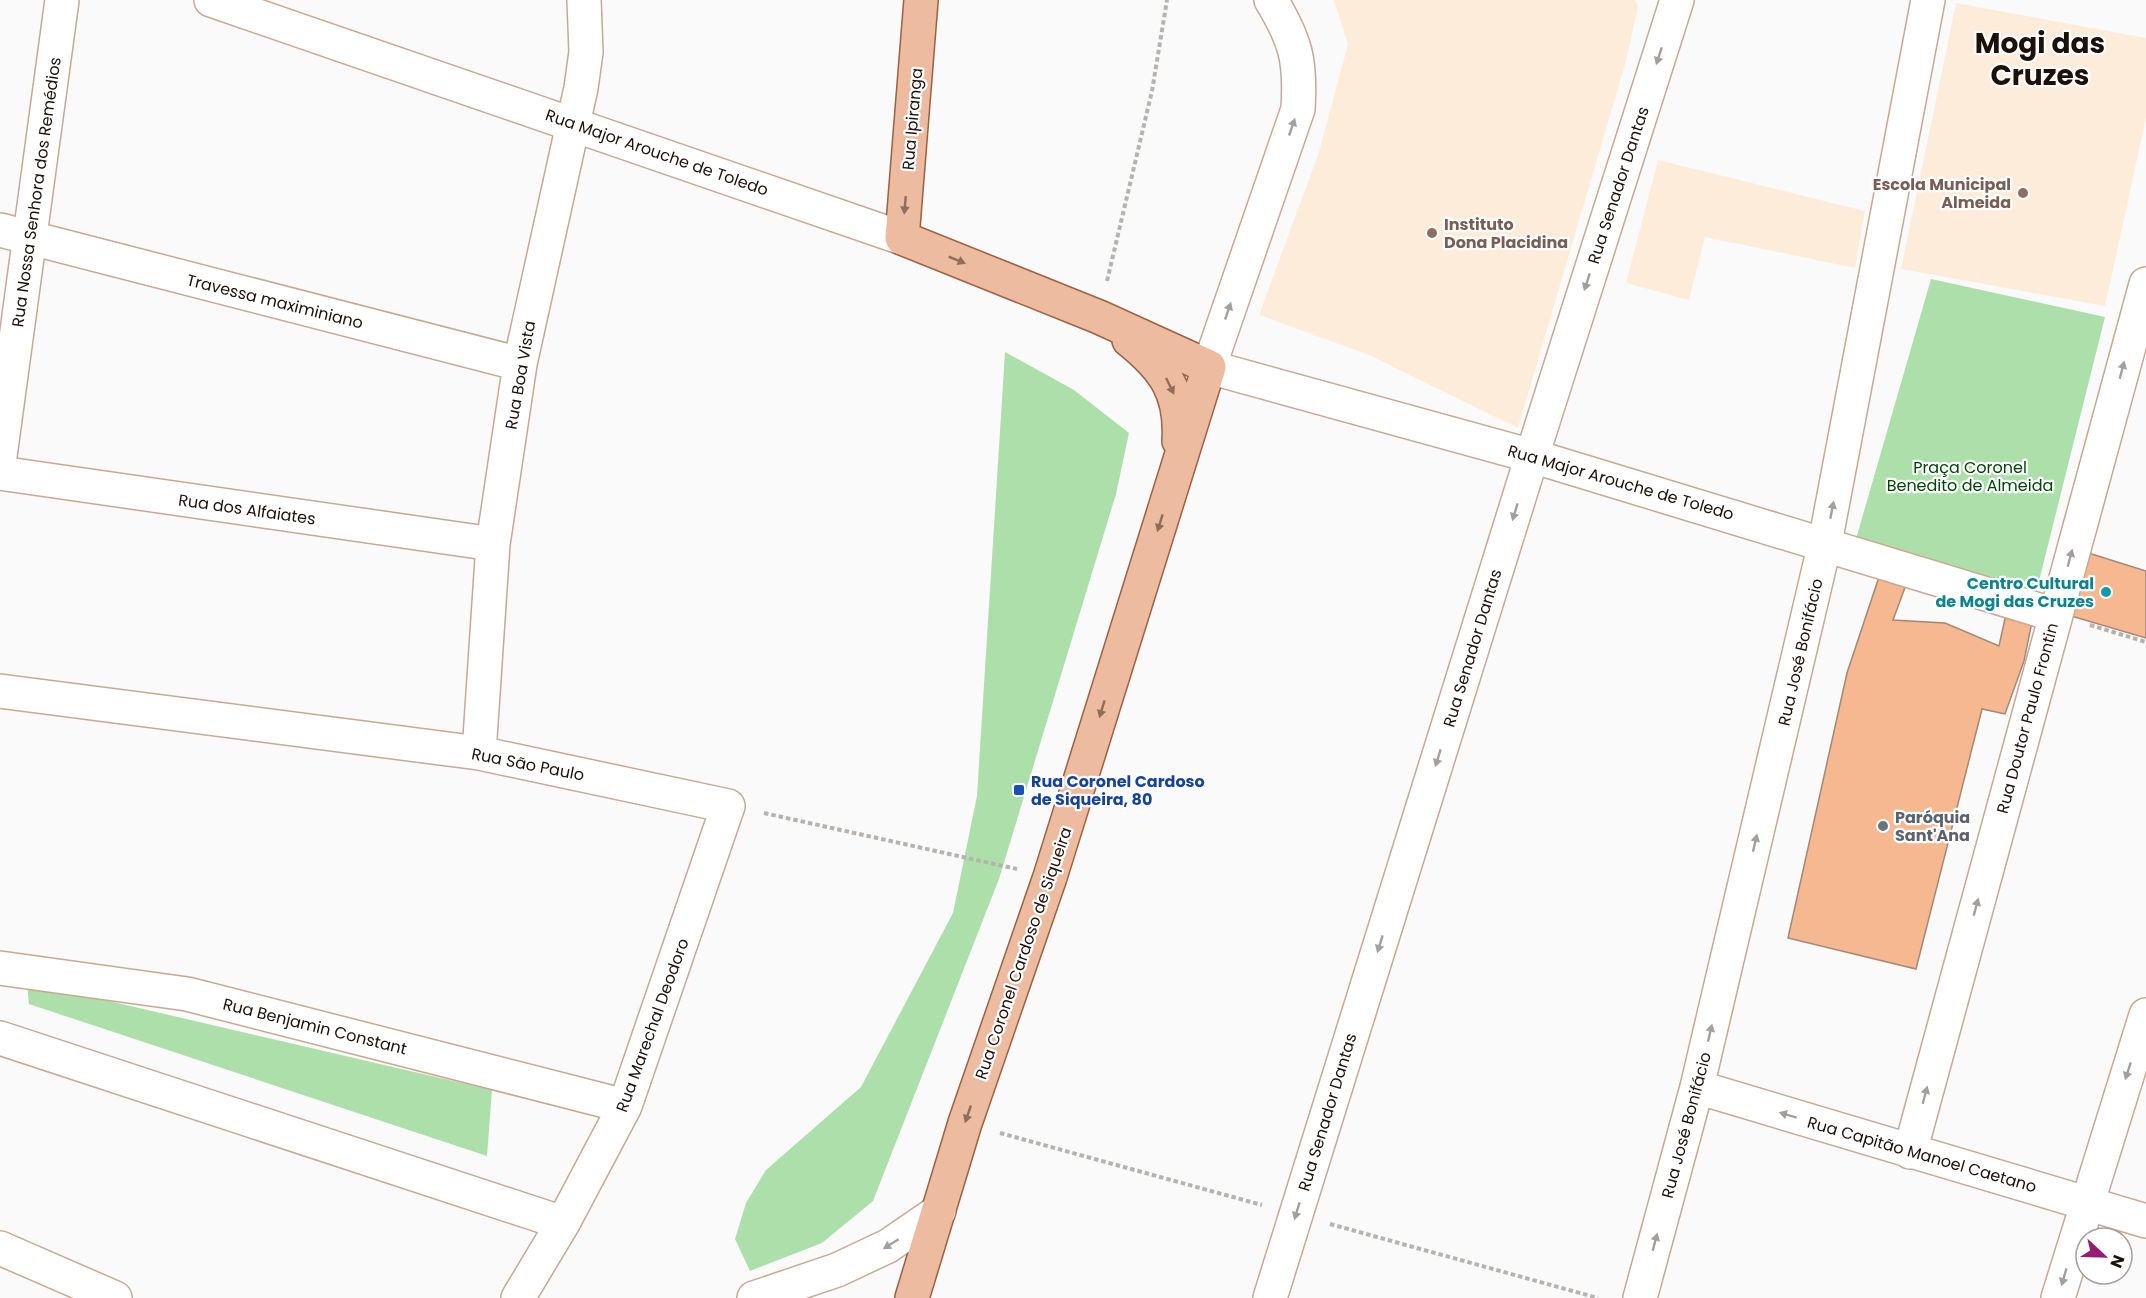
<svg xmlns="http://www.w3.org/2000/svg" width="2146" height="1298" font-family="Poppins,sans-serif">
<rect width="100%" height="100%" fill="#fafafa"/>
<path fill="#feecdb" d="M 1334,0 L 1635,0 L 1638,6 L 1626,61 L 1518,428 L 1369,355 L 1259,315 L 1319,152 L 1348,44 Z
M 1956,3 L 2146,38 L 2146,118 L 2105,306 L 1901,269 Z
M 1658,160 L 1865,211 L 1855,268 L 1705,237 L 1689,300 L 1626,283 Z"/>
<path fill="#addfab" d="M 1931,279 L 2105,317 L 2036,593 L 1856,539 Z
M 1005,352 L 1074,390 L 1129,433 L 1116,494 L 999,879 L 873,1201 L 822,1243 L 750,1271 L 735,1239 L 746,1203 L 766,1170 L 861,1087 L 953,913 L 977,796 Z
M 27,982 L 492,1090 L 487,1156 L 29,1004 Z"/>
<path fill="#f5b891" stroke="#a78774" stroke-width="1.5" d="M 2079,550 L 2146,571 L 2146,638 L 2061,613 Z
M 1880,574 L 1907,582 L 1893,620 L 1945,623 L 1999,646 L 2006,614 L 2033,617 L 2024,661 L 2005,714 L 1982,709 L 1916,969 L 1788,938 L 1847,673 Z"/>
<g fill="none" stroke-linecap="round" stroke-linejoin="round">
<g stroke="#c9a893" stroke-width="36">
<path id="minor" d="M 211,0 L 902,238
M 1271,0 C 1296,41 1301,61 1298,109 L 1209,367 L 1532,456 L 2055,615
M 0,230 L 520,364
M 0,456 L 62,0
M 0,473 L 493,544
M 0,691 L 479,753 L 728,806 L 625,1106 L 563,1223 L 518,1298
M 479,753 L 493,544 L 520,364 L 581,88 L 586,52 L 584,0
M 0,968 L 187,994 L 625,1106
M 0,1038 L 563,1223
M 1697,1087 L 2146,1221
M 1910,1152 L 2146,284
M 0,1248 L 115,1298
M 754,1298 L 837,1270 L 888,1246 L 939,1211
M 1270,1298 L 1532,456 L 1677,0
M 1640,1298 L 1697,1087 L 1825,543 L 1928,0
M 2058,1298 L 2146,1015"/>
</g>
<g stroke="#9c6142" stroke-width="36">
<path id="major" d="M 1129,340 C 1165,369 1182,393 1179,441
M 912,1298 L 965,1123 L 1050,877 L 1209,367 L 1099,317 L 902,238 L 921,0"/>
</g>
<path stroke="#b6b2b0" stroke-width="4" stroke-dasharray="4.5 3" stroke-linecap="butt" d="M 1107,281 L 1152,91 L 1167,0
M 2090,625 L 2146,642
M 764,813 L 1017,869
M 1000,1133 L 1262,1205
M 1330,1224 L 1598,1298"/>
<use href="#minor" stroke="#fff" stroke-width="33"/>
<use href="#major" stroke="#edbba0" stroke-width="33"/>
</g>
<defs><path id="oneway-solid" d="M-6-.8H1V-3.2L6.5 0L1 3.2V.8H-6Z" transform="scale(1.5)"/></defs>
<g fill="#a49f9d">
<use href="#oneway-solid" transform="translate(1659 56) rotate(108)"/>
<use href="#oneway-solid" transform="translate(1292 127) rotate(-71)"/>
<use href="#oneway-solid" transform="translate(1587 282) rotate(108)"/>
<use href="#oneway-solid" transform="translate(1228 311) rotate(-71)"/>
<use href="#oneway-solid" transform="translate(2122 370) rotate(-75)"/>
<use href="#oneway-solid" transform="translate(1832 510) rotate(-79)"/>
<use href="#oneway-solid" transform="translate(1515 512) rotate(107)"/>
<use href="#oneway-solid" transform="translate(2070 558) rotate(-75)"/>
<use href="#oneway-solid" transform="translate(1438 758) rotate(107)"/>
<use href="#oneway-solid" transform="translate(1755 843) rotate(-77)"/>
<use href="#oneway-solid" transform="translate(1976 907) rotate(-75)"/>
<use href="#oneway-solid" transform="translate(1380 944) rotate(107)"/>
<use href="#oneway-solid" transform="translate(1710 1033) rotate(-77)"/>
<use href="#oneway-solid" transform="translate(2128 1071) rotate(108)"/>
<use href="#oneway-solid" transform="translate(1925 1095) rotate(-75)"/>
<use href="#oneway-solid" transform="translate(1788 1115) rotate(-163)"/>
<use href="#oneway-solid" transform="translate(1297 1211) rotate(107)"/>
<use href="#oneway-solid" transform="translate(1655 1242) rotate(-75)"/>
<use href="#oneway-solid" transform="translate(891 1244) rotate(148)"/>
<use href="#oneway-solid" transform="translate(2064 1277) rotate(106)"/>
</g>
<g fill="#8f6e5c">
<use href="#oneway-solid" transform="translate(905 205) rotate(95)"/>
<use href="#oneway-solid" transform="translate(957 260) rotate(22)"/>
<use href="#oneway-solid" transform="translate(1170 386) rotate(64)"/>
<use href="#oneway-solid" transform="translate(1160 523) rotate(107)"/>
<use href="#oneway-solid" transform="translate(1102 709) rotate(107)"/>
<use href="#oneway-solid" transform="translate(968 1114) rotate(109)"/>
</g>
<g fill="#8d6e63" stroke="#fff" stroke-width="2">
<circle cx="2023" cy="193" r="6"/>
<circle cx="1432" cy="233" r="6"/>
</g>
<circle fill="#0f9aa8" stroke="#fff" stroke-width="2" cx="2106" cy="592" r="6"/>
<rect fill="#1a4fb4" stroke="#fff" stroke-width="2" x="1013" y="784" width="12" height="12" rx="3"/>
<circle fill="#6b7280" stroke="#fff" stroke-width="2" cx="1883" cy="826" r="6"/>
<g text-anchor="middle" stroke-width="4.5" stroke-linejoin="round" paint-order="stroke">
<g font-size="16" fill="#1c1009" stroke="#fff">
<text transform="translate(912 119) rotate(-85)" y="6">Rua Ipiranga</text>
<text transform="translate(657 152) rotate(19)" y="6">Rua Major Arouche de Toledo</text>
<text transform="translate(1618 185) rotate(-72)" y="6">Rua Senador Dantas</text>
<text transform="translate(36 192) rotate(-82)" y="6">Rua Nossa Senhora dos Remédios</text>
<text transform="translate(275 301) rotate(14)" y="6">Travessa maximiniano</text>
<text transform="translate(520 375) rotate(-80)" y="6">Rua Boa Vista</text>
<text transform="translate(1621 482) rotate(16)" y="6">Rua Major Arouche de Toledo</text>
<text transform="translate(247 509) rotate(8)" y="6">Rua dos Alfaiates</text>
<text transform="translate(1472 648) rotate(-73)" y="6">Rua Senador Dantas</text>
<text transform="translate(1800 652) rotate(-77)" y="6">Rua José Bonifácio</text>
<text transform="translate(2027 718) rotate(-75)" y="6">Rua Doutor Paulo Frontin</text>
<text transform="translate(528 764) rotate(11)" y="6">Rua São Paulo</text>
<text transform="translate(1023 953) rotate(-71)" y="6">Rua Coronel Cardoso de Siqueira</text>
<text transform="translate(652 1025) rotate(-70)" y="6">Rua Marechal Deodoro</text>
<text transform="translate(315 1026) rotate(14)" y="6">Rua Benjamin Constant</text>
<text transform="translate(1327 1112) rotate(-73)" y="6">Rua Senador Dantas</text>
<text transform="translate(1686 1125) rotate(-75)" y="6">Rua José Bonifácio</text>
<text transform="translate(1922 1154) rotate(16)" y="6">Rua Capitão Manoel Caetano</text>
</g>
<g font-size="16" font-weight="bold" fill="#785e54" stroke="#fff" text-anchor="end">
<text x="2011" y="190">Escola Municipal<tspan x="2011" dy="18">Almeida</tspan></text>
<text x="1444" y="230" text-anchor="start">Instituto<tspan x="1444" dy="18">Dona Placidina</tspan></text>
</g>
<g font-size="16" fill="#004505" stroke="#fff">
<text x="1970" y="473">Praça Coronel<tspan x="1970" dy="18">Benedito de Almeida</tspan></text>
</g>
<g font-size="16" font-weight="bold" fill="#0d838f" stroke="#fff" text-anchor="end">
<text x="2094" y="589">Centro Cultural<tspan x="2094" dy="18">de Mogi das Cruzes</tspan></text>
</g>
<g font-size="16" font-weight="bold" fill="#164399" stroke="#fff" text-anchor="start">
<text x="1031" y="787">Rua Coronel Cardoso<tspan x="1031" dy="18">de Siqueira, 80</tspan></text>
</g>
<g font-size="16" font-weight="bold" fill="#5b616d" stroke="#fff" text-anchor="start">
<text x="1895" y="823">Paróquia<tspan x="1895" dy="18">Sant'Ana</tspan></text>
</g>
<g font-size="28" font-weight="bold" fill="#1c1009" stroke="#fff">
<text x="2040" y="53">Mogi das<tspan x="2040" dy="32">Cruzes</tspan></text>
</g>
</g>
<g transform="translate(2104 1256) rotate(112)"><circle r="28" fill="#ffffff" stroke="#a49f9d" stroke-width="1.5"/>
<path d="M0-4.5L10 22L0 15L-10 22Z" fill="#981b73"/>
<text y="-9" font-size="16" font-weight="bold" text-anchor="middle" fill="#1c1009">N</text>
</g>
</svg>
